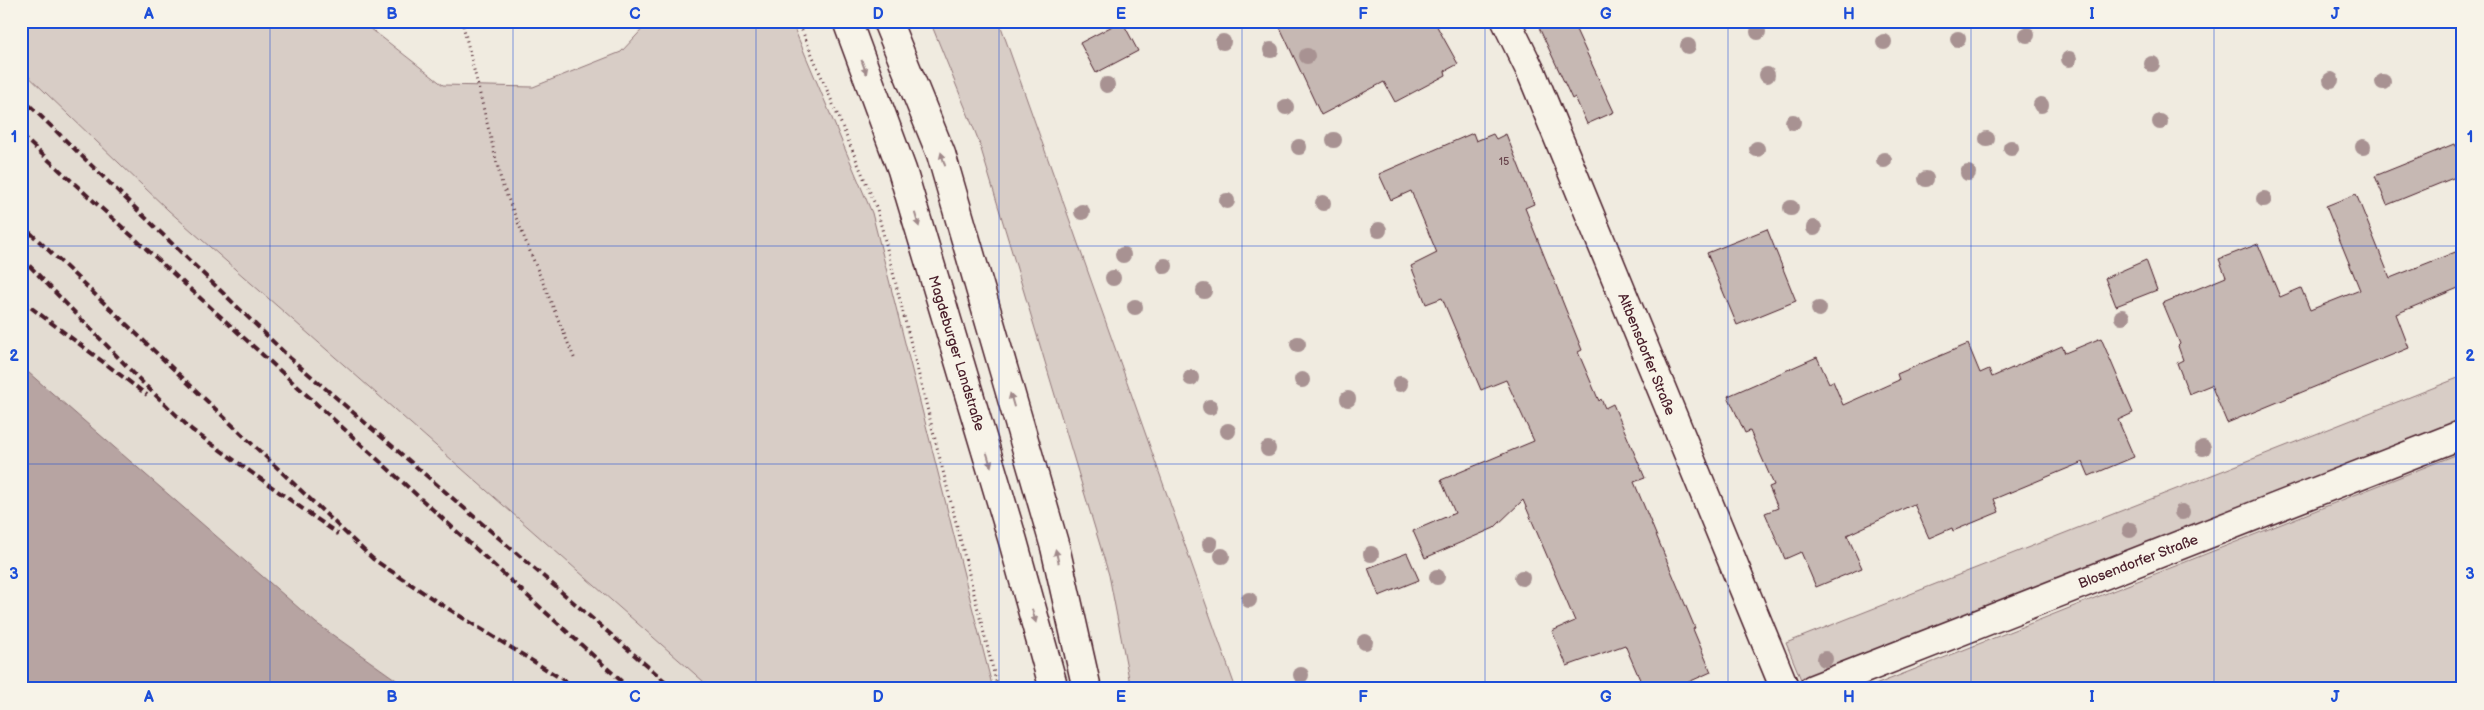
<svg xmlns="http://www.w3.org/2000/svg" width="2484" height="710" font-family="'Balsamiq Sans',sans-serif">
<rect width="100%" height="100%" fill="#f0ebe0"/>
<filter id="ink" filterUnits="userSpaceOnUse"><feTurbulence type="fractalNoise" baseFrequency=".02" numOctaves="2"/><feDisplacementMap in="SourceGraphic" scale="10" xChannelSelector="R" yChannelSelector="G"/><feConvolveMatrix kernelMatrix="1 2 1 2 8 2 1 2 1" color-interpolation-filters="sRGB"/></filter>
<g filter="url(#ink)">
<path fill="#e3dcd2" d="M 21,69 L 168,210 L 712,689 L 409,689 L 316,623 L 21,366 Z"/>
<path fill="#d8cdc6" stroke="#917678" d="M 21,21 L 361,21 L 443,85 L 533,87 L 621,52 L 650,21 L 791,21 L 872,213 L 993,689 L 712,689 L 168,210 L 21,69 Z
M 930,21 L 999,21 L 1236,689 L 1131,689 L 1109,575 L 978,139 Z
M 2463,376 L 2463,420 L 1802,682 L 1786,643 Z
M 2463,452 L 2463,689 L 1865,689 Z"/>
<path fill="#b7a4a2" stroke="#8b6f72" d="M 21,366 L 316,623 L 409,689 L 21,689 Z"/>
<path fill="#c6b8b3" stroke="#4a1f2b" d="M 1122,21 L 1138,51 L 1096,73 L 1080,43 Z
M 1277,21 L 1434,21 L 1458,64 L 1445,71 L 1446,75 L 1395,102 L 1384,82 L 1321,115 Z
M 1536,21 L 1572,21 L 1614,112 L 1587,124 L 1575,97 L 1572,99 Z
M 1473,133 L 1476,141 L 1493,134 L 1496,139 L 1506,134 L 1534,204 L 1525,208 L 1582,350 L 1578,352 L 1599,401 L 1601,399 L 1605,408 L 1613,404 L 1645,478 L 1634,482 L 1695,628 L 1693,629 L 1711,672 L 1673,689 L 1644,689 L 1625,645 L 1567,666 L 1552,631 L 1575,621 L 1523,500 L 1494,528 L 1425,558 L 1413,531 L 1455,513 L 1441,480 L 1534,441 L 1506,380 L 1481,390 L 1442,298 L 1426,304 L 1411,266 L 1437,253 L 1411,191 L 1391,200 L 1379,174 Z
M 2454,144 L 2463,163 L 2463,174 L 2387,205 L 2375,176 Z
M 2356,194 L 2390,278 L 2463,249 L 2463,286 L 2396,314 L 2409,348 L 2227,423 L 2211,385 L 2189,394 L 2177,363 L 2183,360 L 2178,346 L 2180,344 L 2163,303 L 2226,277 L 2219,259 L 2258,244 L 2280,297 L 2301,288 L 2310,310 L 2360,290 L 2326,206 Z
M 1767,229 L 1796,301 L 1737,325 L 1707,253 Z
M 2146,260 L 2157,290 L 2116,306 L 2105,278 Z
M 2101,338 L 2133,413 L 2118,420 L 2134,457 L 2089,476 L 2083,462 L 1994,499 L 1999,512 L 1953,531 L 1952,528 L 1929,538 L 1914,504 L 1847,535 L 1862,568 L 1816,587 L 1801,552 L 1785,559 L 1765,513 L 1778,508 L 1769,487 L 1774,485 L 1750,431 L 1745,433 L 1728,396 L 1817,357 L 1829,383 L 1833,381 L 1843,405 L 1899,380 L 1897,374 L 1968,344 L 1980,373 L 1989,369 L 1992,377 L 2062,346 L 2065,353 Z
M 1407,553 L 1419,580 L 1379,596 L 1368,568 Z"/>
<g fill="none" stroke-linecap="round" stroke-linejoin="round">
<g stroke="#4a1f2b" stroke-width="31">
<path id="minor" d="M 1506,21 L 1532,74 L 1785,689
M 1813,689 L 2463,434"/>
</g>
<g stroke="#4a1f2b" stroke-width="31">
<path id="major" d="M 847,21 L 902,170 L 1013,541 L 1054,689
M 887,21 L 941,154 L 1055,547 L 1087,689"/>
</g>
<path stroke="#4a1f2b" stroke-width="3" stroke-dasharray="1 4" stroke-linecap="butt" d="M 462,21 L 502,184 L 575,360
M 798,21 L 877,209 L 998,689"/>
<use href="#minor" stroke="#f7f3e8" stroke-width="28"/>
<use href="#major" stroke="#f7f3e8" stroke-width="28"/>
<path stroke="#4a1f2b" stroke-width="4" stroke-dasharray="8 4" stroke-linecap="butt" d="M 21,97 L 290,358 L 674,689
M 21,135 L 630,689
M 21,224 L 373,559 L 439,603 L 578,689
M 21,257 L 142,382 L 192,430 L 338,534
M 21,300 L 147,395"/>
</g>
<g fill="#a89292">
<circle cx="1758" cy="32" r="8"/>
<circle cx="2027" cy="35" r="8"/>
<circle cx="1958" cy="39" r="8"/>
<circle cx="1223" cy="42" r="8"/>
<circle cx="1884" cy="42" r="8"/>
<circle cx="1688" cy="46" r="8"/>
<circle cx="1271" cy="50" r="8"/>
<circle cx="1307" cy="56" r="8"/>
<circle cx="2069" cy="59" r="8"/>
<circle cx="2152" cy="64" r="8"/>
<circle cx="1767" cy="75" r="8"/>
<circle cx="2331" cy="80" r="8"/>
<circle cx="2383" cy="82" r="8"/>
<circle cx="1107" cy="85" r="8"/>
<circle cx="2041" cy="105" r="8"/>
<circle cx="1286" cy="107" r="8"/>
<circle cx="1793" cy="122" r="8"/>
<circle cx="2160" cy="122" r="8"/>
<circle cx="1987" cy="139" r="8"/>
<circle cx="1334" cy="140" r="8"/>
<circle cx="1299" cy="147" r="8"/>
<circle cx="2363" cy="147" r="8"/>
<circle cx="2011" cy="148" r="8"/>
<circle cx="1757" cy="149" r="8"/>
<circle cx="1884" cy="160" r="8"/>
<circle cx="1968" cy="173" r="8"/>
<circle cx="1926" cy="179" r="8"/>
<circle cx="2264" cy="199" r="8"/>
<circle cx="1227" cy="201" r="8"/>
<circle cx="1323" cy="203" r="8"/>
<circle cx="1791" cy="208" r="8"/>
<circle cx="1082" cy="212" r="8"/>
<circle cx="1814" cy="228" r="8"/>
<circle cx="1379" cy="230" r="8"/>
<circle cx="1123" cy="255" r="8"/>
<circle cx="1165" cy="266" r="8"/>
<circle cx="1113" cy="278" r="8"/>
<circle cx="1204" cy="291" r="8"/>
<circle cx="1135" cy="307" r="8"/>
<circle cx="1819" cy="309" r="8"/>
<circle cx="2122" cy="317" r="8"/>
<circle cx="1298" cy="344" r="8"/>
<circle cx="1191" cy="378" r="8"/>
<circle cx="1302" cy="380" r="8"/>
<circle cx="1400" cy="384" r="8"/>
<circle cx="1348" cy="399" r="8"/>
<circle cx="1210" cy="407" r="8"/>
<circle cx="1228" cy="431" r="8"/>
<circle cx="2203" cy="448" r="8"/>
<circle cx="1268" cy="449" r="8"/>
<circle cx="2182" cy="512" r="8"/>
<circle cx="2130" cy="530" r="8"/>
<circle cx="1210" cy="544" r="8"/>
<circle cx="1371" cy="554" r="8"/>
<circle cx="1222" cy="556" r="8"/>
<circle cx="1437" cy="577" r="8"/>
<circle cx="1522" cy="578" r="8"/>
<circle cx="1249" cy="600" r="8"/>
<circle cx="1365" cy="642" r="8"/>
<circle cx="1825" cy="659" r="8"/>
<circle cx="1301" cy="675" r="8"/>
</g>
<defs><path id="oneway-solid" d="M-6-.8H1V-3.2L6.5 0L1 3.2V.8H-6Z" transform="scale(1.25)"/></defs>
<g fill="#a0898a">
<use href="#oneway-solid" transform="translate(864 67) rotate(70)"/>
<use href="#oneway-solid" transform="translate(943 159) rotate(-107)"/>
<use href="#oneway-solid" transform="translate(917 220) rotate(73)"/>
<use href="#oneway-solid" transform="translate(1012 400) rotate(-106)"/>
<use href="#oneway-solid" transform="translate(989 460) rotate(73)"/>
<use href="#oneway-solid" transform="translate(1057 556) rotate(-103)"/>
<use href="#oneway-solid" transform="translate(1034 616) rotate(74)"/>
</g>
</g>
<path fill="none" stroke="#1d4ed8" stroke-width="1" stroke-opacity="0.55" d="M 270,21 L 270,689M 513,21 L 513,689M 756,21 L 756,689M 999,21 L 999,689M 1242,21 L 1242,689M 1485,21 L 1485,689M 1728,21 L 1728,689M 1971,21 L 1971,689M 2214,21 L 2214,689M 21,246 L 2463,246M 21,464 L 2463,464"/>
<g text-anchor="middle" stroke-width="5" stroke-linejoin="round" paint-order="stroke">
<g font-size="11" fill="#69454d">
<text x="1504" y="165">15</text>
</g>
<g font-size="14" fill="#4a1f2b" stroke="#f7f3e8">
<text transform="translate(957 353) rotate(73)" y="5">Magdeburger Landstraße</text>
<text transform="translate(1647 354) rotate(68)" y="5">Altbensdorfer Straße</text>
<text transform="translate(2138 561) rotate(-21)" y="5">Blosendorfer Straße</text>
</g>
</g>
<rect width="2484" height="710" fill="none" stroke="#f7f3e8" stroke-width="55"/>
<rect x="28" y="28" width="2428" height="654" fill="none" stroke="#1d4ed8" stroke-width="2"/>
<g font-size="16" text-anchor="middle" font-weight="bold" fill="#1d4ed8">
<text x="149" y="19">A</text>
<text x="392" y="19">B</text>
<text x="635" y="19">C</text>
<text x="878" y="19">D</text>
<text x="1121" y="19">E</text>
<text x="1363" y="19">F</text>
<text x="1606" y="19">G</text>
<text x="1849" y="19">H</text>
<text x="2092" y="19">I</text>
<text x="2335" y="19">J</text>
<text x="14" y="142">1</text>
<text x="2470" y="142">1</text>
<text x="14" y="361">2</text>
<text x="2470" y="361">2</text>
<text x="14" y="579">3</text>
<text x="2470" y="579">3</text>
<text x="149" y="702">A</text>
<text x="392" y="702">B</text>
<text x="635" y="702">C</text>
<text x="878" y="702">D</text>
<text x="1121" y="702">E</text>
<text x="1363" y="702">F</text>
<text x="1606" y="702">G</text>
<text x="1849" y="702">H</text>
<text x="2092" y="702">I</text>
<text x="2335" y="702">J</text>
</g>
</svg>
